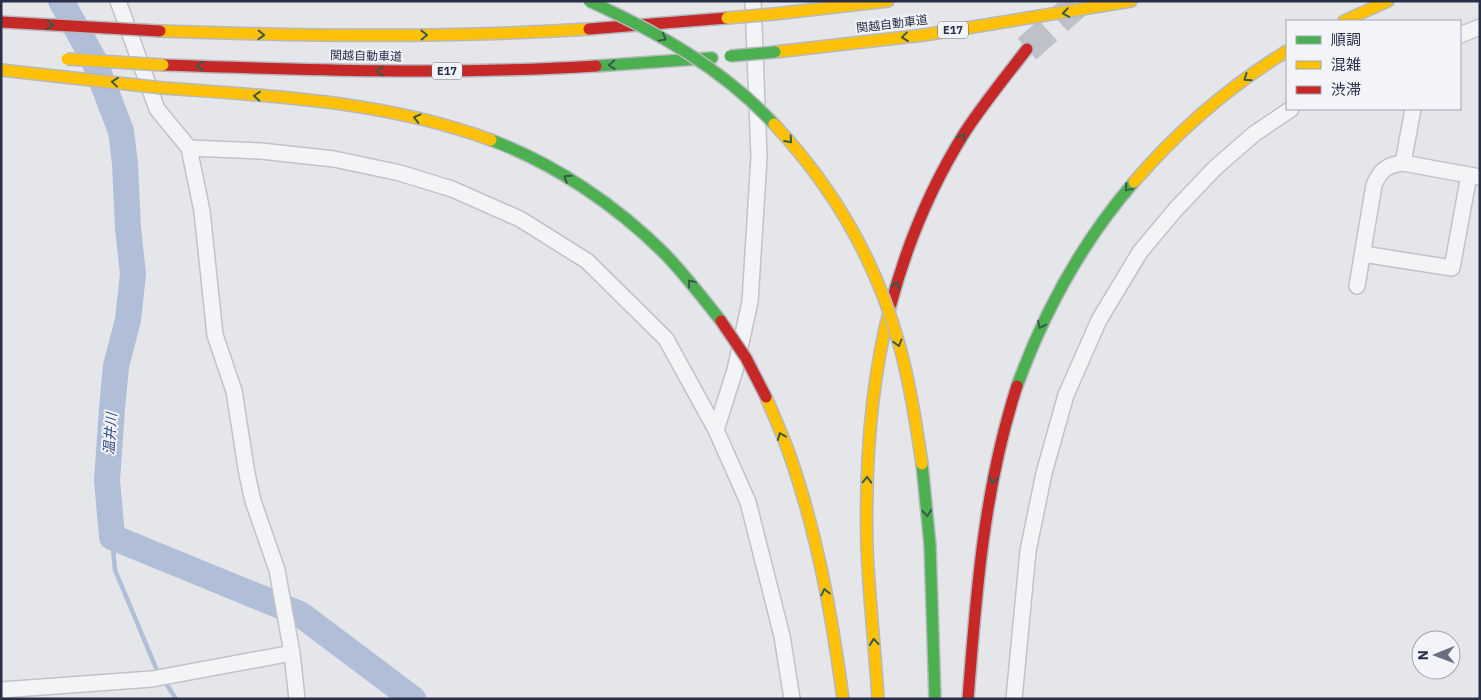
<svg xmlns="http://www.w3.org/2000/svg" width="1481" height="700" font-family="'IBM Plex Sans','Noto Sans JP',sans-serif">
<rect width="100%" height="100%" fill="#e4e6ea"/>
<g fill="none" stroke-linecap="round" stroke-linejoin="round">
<path stroke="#b0bfd7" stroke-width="4.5" d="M 112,537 L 115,570 L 156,668 L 176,699"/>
<path stroke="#b0bfd7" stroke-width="26" d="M 61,1 L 93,58 L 121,131 L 125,164 L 128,228 L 133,274 L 128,320 L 116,366 L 112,409 L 107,480 L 112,537 L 300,614 L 413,699"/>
<path stroke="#bec1c9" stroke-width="28" stroke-dasharray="28 14" stroke-linecap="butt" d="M 1027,49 L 1076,5"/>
<g stroke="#c1c3c8" stroke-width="18">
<path id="street" d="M 118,1 L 157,109 L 189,148 L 261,151 L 334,159 L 400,173 L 452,189 L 520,219 L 587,261 L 666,339 L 716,430 L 748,502 L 782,636 L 792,699
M 1460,35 L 1480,27
M 189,148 L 202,211 L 215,335 L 234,391 L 247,474 L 253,501 L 277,570 L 292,653 L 297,699
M 1403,163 L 1413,109
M 1363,254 L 1452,268 L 1469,175
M 1357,286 L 1374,185 C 1380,170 1387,165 1403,163 L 1480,177
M 716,430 L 735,370 L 750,302 L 759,157 L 753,1
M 1,690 L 152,679 L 292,653
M 1014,699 L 1028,551 L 1044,473 L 1066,395 L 1099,320 L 1140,252 L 1176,209 L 1215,168 L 1254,134 L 1291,109"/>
</g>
<g stroke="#b6b9bf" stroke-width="14">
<path id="fast" d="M 596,66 L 712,58
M 491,140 C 555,164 616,205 665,254 C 685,275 703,298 721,321
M 1017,386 C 1044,312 1082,242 1134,182
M 922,464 L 930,545 L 935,699"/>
</g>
<g stroke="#b6b9bf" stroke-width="14">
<path id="slow" d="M 774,14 L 888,1
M 1344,21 L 1388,1
M 160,31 C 303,36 446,38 589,29
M 775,52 L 924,35 L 1131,1
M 163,88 C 274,96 385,101 491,140
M 1134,182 C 1178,131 1228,87 1287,51
M 766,397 C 774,416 782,434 789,453 C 817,532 832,616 843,699
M 878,699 C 875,648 869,598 867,547 C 865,466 870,383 891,304"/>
</g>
<g stroke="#b6b9bf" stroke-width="14">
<path id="jam" d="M 589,29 L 727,18
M 163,65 C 307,70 452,75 596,66
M 891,304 C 907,244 931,186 965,132 C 984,103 1006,76 1027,49
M 968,699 C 976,593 984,488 1017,386"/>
</g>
<use href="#street" stroke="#f3f4f6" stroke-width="15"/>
<use href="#fast" stroke="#4caf50" stroke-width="11"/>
<use href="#slow" stroke="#ffc107" stroke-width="11"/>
<use href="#jam" stroke="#c62828" stroke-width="11"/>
<g stroke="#b6b9bf" stroke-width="14" stroke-linecap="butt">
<path id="fast-bridge" d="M 589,1 C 657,32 722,68 774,124
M 730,56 L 775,52"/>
</g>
<g stroke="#b6b9bf" stroke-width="14" stroke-linecap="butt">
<path id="slow-bridge" d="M 727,18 L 774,14
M 67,59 L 163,65
M 1,70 L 163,88
M 774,124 C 833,187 876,261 899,344 C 910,383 916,424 922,464"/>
</g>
<g stroke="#b6b9bf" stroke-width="14" stroke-linecap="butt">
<path id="jam-bridge" d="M 1,22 L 160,31
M 721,321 L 746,358 L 766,397"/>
</g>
<use href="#fast-bridge" stroke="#4caf50" stroke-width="11"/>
<use href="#slow-bridge" stroke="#ffc107" stroke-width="11"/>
<use href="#jam-bridge" stroke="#c62828" stroke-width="11"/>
</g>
<defs><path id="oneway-chevron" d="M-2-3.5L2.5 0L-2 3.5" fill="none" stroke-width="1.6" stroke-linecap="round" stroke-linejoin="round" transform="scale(1.25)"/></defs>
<g stroke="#355c4a">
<use href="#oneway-chevron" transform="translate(1066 13) rotate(170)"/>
<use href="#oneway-chevron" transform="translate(50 25) rotate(3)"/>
<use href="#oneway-chevron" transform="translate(261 35) rotate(2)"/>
<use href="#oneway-chevron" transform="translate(424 35) rotate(-1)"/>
<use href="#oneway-chevron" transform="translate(905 37) rotate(173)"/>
<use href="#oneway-chevron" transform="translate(663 38) rotate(29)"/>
<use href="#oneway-chevron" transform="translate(612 65) rotate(176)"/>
<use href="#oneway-chevron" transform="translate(200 66) rotate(-178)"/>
<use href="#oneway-chevron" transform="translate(380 71) rotate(-180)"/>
<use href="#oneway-chevron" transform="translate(1247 78) rotate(145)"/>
<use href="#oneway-chevron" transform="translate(115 82) rotate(-174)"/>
<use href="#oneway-chevron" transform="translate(257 96) rotate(-175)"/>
<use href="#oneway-chevron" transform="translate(417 118) rotate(-166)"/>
<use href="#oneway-chevron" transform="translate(962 137) rotate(-59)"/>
<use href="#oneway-chevron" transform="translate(789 140) rotate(48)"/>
<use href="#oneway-chevron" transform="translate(567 178) rotate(-147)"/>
<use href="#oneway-chevron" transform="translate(1128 188) rotate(130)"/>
<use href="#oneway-chevron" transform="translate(691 283) rotate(-129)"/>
<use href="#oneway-chevron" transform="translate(896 285) rotate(-74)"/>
<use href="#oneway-chevron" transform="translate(1041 325) rotate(115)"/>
<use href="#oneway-chevron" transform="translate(898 343) rotate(75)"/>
<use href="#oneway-chevron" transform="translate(781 436) rotate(-112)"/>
<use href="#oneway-chevron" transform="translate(867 480) rotate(-88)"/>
<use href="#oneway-chevron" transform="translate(993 480) rotate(101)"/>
<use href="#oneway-chevron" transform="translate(927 513) rotate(85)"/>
<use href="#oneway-chevron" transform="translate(825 592) rotate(-102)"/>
<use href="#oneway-chevron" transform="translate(874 642) rotate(-95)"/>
</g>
<g text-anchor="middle" stroke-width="4" stroke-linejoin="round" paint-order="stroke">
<g fill="#f2f4f9" stroke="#656a7c" stroke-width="1">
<rect x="938" y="21.5" width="30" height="17" rx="4"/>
<rect x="432" y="62.5" width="30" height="17" rx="4"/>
</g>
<g font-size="11" font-weight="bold" fill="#282f46">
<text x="953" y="34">E17</text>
<text x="447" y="75">E17</text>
</g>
<g font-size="12" fill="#282f46" stroke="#f2f4f9">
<text transform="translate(892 24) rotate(-7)" y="4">関越自動車道</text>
<text transform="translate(366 56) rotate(1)" y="4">関越自動車道</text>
</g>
<g font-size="14" font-style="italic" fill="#2d497f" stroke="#f2f4f9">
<text transform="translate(110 434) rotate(-86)" y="5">温井川</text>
</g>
</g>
<rect width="1481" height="700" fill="none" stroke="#282f46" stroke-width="5"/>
<rect x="1286" y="20" width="175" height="90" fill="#f2f4f9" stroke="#a1a5b1"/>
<rect x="1296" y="36" width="25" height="8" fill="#4caf50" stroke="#a1a5b1"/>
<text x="1331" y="45" font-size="15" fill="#282f46">順調</text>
<rect x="1296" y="61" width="25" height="8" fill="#ffc107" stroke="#a1a5b1"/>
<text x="1331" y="70" font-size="15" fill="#282f46">混雑</text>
<rect x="1296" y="86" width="25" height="8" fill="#c62828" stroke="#a1a5b1"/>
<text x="1331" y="95" font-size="15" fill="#282f46">渋滞</text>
<g transform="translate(1436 655) rotate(269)"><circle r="24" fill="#f2f4f9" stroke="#a1a5b1"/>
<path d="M0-4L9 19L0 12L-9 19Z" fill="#6a6f7f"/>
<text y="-8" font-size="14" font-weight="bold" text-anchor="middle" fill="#282f46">N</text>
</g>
</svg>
